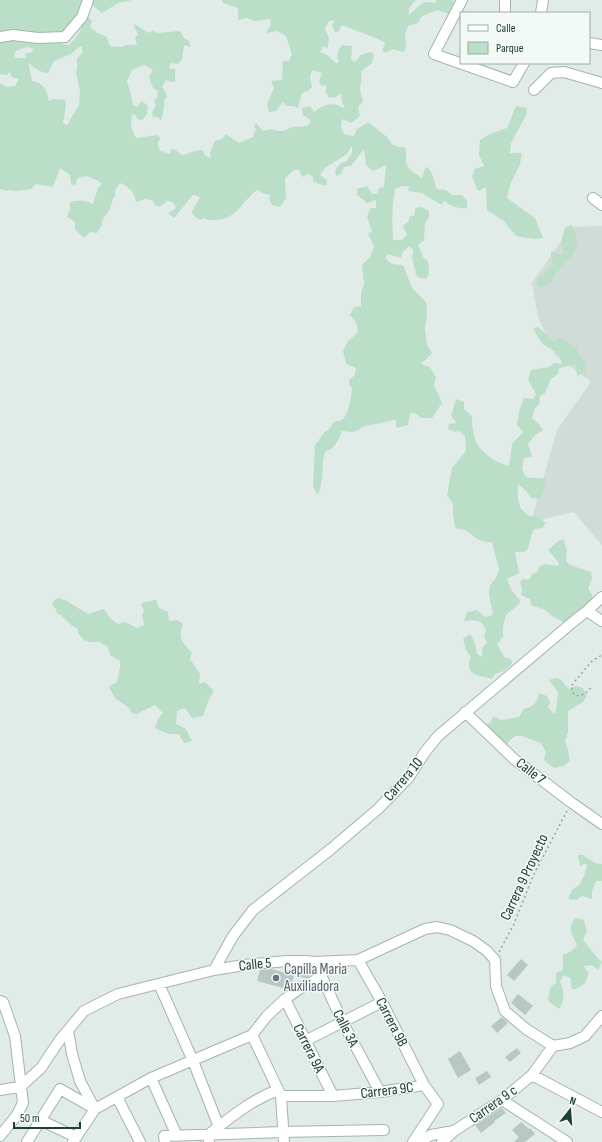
<svg xmlns="http://www.w3.org/2000/svg" width="602" height="1142" font-family="'Sofia Sans Condensed',sans-serif">
<rect width="100%" height="100%" fill="#e1ece8"/>
<path fill="#d0dcd7" d="M 602,226 L 602,545 L 574,512 L 531,522 L 557,430 L 591,382 L 555,355 L 538,317 L 532,283 L 571,227 Z"/>
<path fill="#badec7" fill-rule="evenodd" d="M 0,0 L 132,0 L 118,3 L 102,13 L 92,5 L 88,17 L 92,21 L 90,27 L 97,33 L 107,37 L 110,46 L 122,47 L 127,45 L 137,45 L 135,37 L 138,35 L 134,26 L 135,24 L 145,31 L 150,33 L 153,30 L 157,33 L 180,31 L 184,38 L 189,41 L 191,47 L 184,45 L 182,60 L 177,64 L 172,63 L 169,66 L 170,69 L 175,69 L 175,82 L 171,82 L 166,80 L 162,87 L 166,93 L 167,98 L 165,98 L 163,113 L 161,120 L 158,117 L 153,117 L 152,112 L 156,105 L 154,100 L 157,98 L 158,91 L 153,88 L 149,77 L 153,70 L 144,65 L 132,70 L 127,81 L 132,99 L 133,105 L 137,107 L 142,101 L 148,106 L 147,114 L 142,120 L 137,119 L 136,115 L 132,114 L 131,127 L 136,138 L 157,135 L 160,138 L 158,143 L 159,150 L 170,154 L 171,149 L 174,149 L 182,155 C 190,154 194,150 202,150 L 206,156 L 211,158 L 210,153 L 215,141 L 222,139 L 226,134 L 239,143 L 253,137 L 256,129 L 254,127 L 256,123 L 263,131 L 270,129 L 278,131 L 284,131 L 292,127 L 307,126 L 311,122 L 309,119 L 303,115 L 302,108 L 310,106 L 314,112 C 324,105 333,101 343,108 L 345,107 L 342,103 L 341,93 L 336,97 L 329,98 L 326,93 L 326,85 L 321,86 L 319,81 L 322,73 L 312,70 L 310,77 L 312,87 L 308,91 L 302,93 L 298,108 L 293,106 L 286,106 L 283,102 L 276,111 L 269,112 L 267,104 L 274,88 L 271,81 L 282,80 C 283,72 282,68 283,61 L 289,61 L 292,54 L 286,36 L 277,31 L 266,33 L 271,24 L 270,19 L 255,21 L 246,18 L 238,20 L 238,8 L 223,3 L 222,0 L 416,0 L 409,8 L 409,15 C 420,7 419,0 436,3 L 436,0 L 453,0 L 455,9 L 449,14 L 437,10 L 422,16 L 418,23 L 408,26 L 405,35 L 406,47 L 403,52 L 393,49 L 386,53 L 382,50 L 385,45 L 384,42 C 371,35 356,31 342,25 L 338,32 L 335,32 L 332,26 L 335,20 L 329,21 C 322,31 326,29 329,38 C 329,41 328,45 328,48 L 323,46 L 320,52 L 327,55 L 337,64 L 339,61 L 337,58 L 338,51 L 342,45 L 352,46 L 351,60 L 355,62 L 361,55 L 371,52 L 374,55 L 372,63 L 361,71 C 363,84 357,87 363,101 L 358,107 L 360,115 L 357,119 L 351,123 L 342,119 L 341,127 L 344,134 L 354,136 L 357,129 L 368,122 L 387,137 L 392,144 L 398,147 L 405,147 C 407,153 406,155 406,161 C 406,169 416,174 422,178 L 425,168 L 427,167 C 435,174 432,179 437,189 L 446,190 L 452,195 L 462,195 L 467,201 L 467,208 C 458,209 451,206 444,201 L 442,205 L 426,196 L 422,193 L 408,191 L 409,186 L 402,186 L 395,189 C 392,206 392,222 393,240 L 402,240 L 407,235 L 403,226 L 409,221 L 409,217 L 415,215 L 415,208 L 422,207 L 429,211 L 429,217 L 425,224 L 424,240 L 418,245 L 423,257 L 428,261 L 429,274 L 426,279 L 417,277 L 412,259 L 413,250 L 409,246 L 402,253 L 401,258 L 388,254 L 385,258 L 392,264 L 403,265 L 412,288 L 426,302 L 427,314 L 425,329 L 427,345 L 432,353 L 421,364 L 430,367 L 436,377 L 434,385 L 442,403 L 432,418 L 421,418 L 415,413 L 410,413 L 408,425 L 396,428 L 396,419 L 386,422 L 365,426 L 354,432 L 342,431 C 338,441 335,448 325,452 C 321,466 324,480 318,495 L 313,487 L 315,445 L 324,433 L 330,428 L 334,422 C 337,421 341,421 343,419 C 349,414 351,397 352,389 L 349,384 L 349,380 L 355,375 L 356,368 L 346,364 L 343,351 L 348,341 L 354,336 L 358,331 L 356,322 L 350,315 L 354,307 L 361,306 L 361,293 L 364,284 L 362,265 L 370,257 L 374,247 L 368,233 L 372,232 L 367,216 L 371,208 L 376,208 L 376,200 L 367,203 L 357,195 L 357,189 L 367,186 L 372,194 L 377,194 L 379,188 L 384,187 L 386,165 L 373,171 L 366,165 L 364,149 L 351,166 L 344,167 L 341,174 L 336,176 L 335,170 L 341,163 L 347,161 L 352,153 L 352,145 L 347,154 L 325,168 L 320,175 L 327,180 L 326,186 L 313,182 L 313,177 L 308,174 L 302,177 L 299,170 L 294,170 L 285,178 L 286,198 L 280,207 L 272,205 L 269,199 L 271,195 L 265,194 L 257,190 C 243,200 236,220 216,220 C 211,220 208,221 204,218 L 200,220 L 195,217 L 192,212 L 200,197 L 193,195 L 174,218 L 168,213 L 176,208 L 173,202 L 167,201 L 160,207 L 155,205 L 152,200 L 145,199 L 136,202 C 135,193 129,186 120,183 L 115,190 L 115,197 L 113,197 C 111,205 110,213 103,218 L 102,224 L 97,233 L 90,232 L 84,238 L 75,229 L 75,222 L 67,217 L 70,209 L 70,202 C 79,200 85,200 93,204 L 98,188 L 102,184 L 99,181 L 86,176 L 78,178 L 75,185 L 71,184 L 70,175 L 60,168 L 53,187 L 36,184 L 31,189 L 16,191 L 9,190 L 6,191 L 0,189 ZM 83,20 C 82,30 76,38 69,45 L 62,44 L 63,41 ZM 82,46 L 82,54 L 77,58 L 77,68 L 76,73 L 80,91 L 79,105 L 67,125 L 63,123 L 66,105 L 65,100 L 53,99 L 49,101 C 47,91 44,82 32,81 L 28,62 C 34,68 40,73 49,73 L 49,70 L 54,61 L 71,54 L 78,48 ZM 27,47 L 33,48 L 32,52 L 25,54 L 26,58 L 16,58 L 14,56 L 16,51 ZM 10,72 L 12,77 L 19,79 L 15,86 L 7,87 L 0,83 L 0,74 L 7,75 Z
M 516,106 L 526,108 L 527,113 L 511,143 L 510,153 L 522,153 L 520,164 L 510,185 L 507,198 L 535,218 L 543,238 L 534,239 L 516,236 L 504,221 L 487,210 L 486,187 L 478,191 L 472,176 L 475,169 L 484,166 L 479,155 L 480,140 L 490,134 L 507,128 Z
M 571,225 C 585,247 572,254 558,271 C 552,279 552,284 541,288 L 536,284 L 538,277 L 544,276 L 546,270 L 552,265 L 551,251 L 563,255 L 564,252 C 560,243 562,237 565,228 Z
M 538,327 L 556,343 L 558,337 L 576,347 L 579,356 L 586,362 L 585,372 L 577,376 L 576,364 L 559,368 L 558,374 L 551,379 L 545,393 L 540,396 L 539,404 L 535,408 L 532,418 L 539,424 L 543,430 L 535,435 L 528,444 L 532,457 L 524,458 L 522,469 L 526,477 C 533,479 539,477 546,479 L 543,493 L 539,499 L 531,498 L 525,490 L 518,484 L 518,499 L 521,509 L 529,516 L 538,517 L 546,523 L 542,528 L 534,529 L 531,536 L 528,549 L 523,552 L 515,552 L 519,573 L 507,579 L 512,591 L 520,600 L 519,604 L 506,615 L 503,627 L 503,637 L 497,644 L 505,658 L 511,659 L 512,664 L 504,671 L 495,674 L 492,679 C 478,675 464,676 471,657 L 466,650 L 463,639 L 470,634 L 475,643 L 477,654 L 482,657 L 482,648 L 487,643 L 484,637 L 486,630 L 481,622 L 473,620 L 464,621 L 467,612 L 477,610 L 485,617 L 493,615 L 489,595 L 490,585 L 496,578 L 499,569 L 492,542 C 488,542 484,542 480,540 C 472,537 468,528 457,529 L 455,527 L 453,515 L 453,504 L 447,495 L 452,468 L 466,451 L 465,436 L 459,431 L 455,432 L 448,429 L 449,424 L 457,423 L 451,416 L 456,399 L 464,402 L 464,409 L 472,416 C 472,435 475,447 491,458 C 496,462 504,464 509,466 L 512,444 L 523,432 L 517,425 L 519,411 L 524,398 L 533,399 L 536,394 L 528,380 L 531,370 L 549,367 L 554,363 L 562,364 L 558,352 C 543,347 540,341 533,328 Z
M 563,539 L 567,549 L 566,561 L 570,565 L 591,572 L 592,579 L 588,588 L 593,597 L 587,605 L 565,623 L 552,616 L 545,610 L 531,605 L 530,599 L 521,595 L 522,589 L 520,582 L 523,579 L 529,580 L 532,574 L 537,572 L 540,566 L 546,564 L 558,566 L 559,563 L 548,550 L 558,541 Z
M 58,598 L 65,600 L 88,614 L 104,609 L 111,619 L 118,624 L 125,622 L 137,628 L 144,625 L 142,615 L 144,611 L 141,605 L 144,602 L 156,600 L 159,608 L 168,612 L 169,621 L 177,620 L 183,624 C 177,640 183,641 192,653 L 190,659 L 200,674 L 199,684 L 205,682 L 214,691 L 209,699 L 203,716 L 192,718 L 185,708 L 177,711 L 176,724 L 186,729 L 192,741 L 184,743 L 179,734 L 168,734 L 155,728 L 158,719 L 163,713 L 155,705 L 137,714 L 132,713 L 129,708 L 115,698 L 109,687 L 117,682 L 120,667 L 120,661 L 110,655 L 108,647 L 99,642 L 90,642 L 84,640 L 78,633 L 78,629 L 71,625 L 61,615 L 57,614 L 56,609 L 52,606 L 54,600 Z
M 555,678 L 560,679 L 569,689 L 576,686 L 583,688 L 587,695 L 583,702 L 568,711 L 568,732 L 565,741 L 568,750 L 570,761 L 563,766 L 554,768 L 544,760 L 546,752 L 541,743 L 522,736 L 515,736 L 509,741 L 505,749 L 484,726 L 491,722 L 493,716 L 501,720 L 519,717 L 524,709 C 534,706 537,704 539,693 L 547,696 L 550,702 L 548,707 L 554,714 L 556,711 L 558,692 L 549,680 Z
M 578,855 L 583,855 L 595,863 L 602,864 L 602,881 L 596,881 L 592,891 L 592,899 L 582,896 L 576,900 L 568,899 L 572,890 L 579,885 L 584,876 L 587,865 L 584,864 L 580,866 Z
M 575,918 L 584,920 L 587,932 L 583,940 L 595,955 L 602,962 L 598,970 L 592,965 L 583,966 L 589,973 L 585,983 L 576,989 L 572,989 L 570,978 L 563,975 L 560,982 C 564,994 566,998 559,1009 L 549,1002 L 548,997 L 551,986 L 556,983 L 556,973 L 563,970 L 563,955 L 572,951 L 577,945 C 572,934 567,929 575,918 Z"/>
<path fill="#b7c7c2" d="M 521,959 L 528,965 L 514,981 L 507,975 Z
M 298,968 L 311,968 L 313,974 L 306,978 L 297,976 Z
M 271,969 L 294,975 L 291,987 L 287,989 L 257,981 L 260,970 Z
M 518,994 L 533,1006 L 525,1015 L 511,1003 Z
M 502,1017 L 508,1023 L 497,1033 L 491,1026 Z
M 517,1048 L 521,1053 L 510,1062 L 505,1057 Z
M 460,1051 L 471,1070 L 458,1078 L 448,1059 Z
M 487,1071 L 491,1077 L 479,1085 L 475,1078 Z
M 502,1108 L 506,1113 L 494,1121 L 495,1122 L 481,1133 L 475,1125 Z
M 521,1122 L 529,1129 L 530,1128 L 535,1134 L 525,1142 L 514,1142 L 519,1137 L 512,1130 Z"/>
<g fill="none" stroke-linecap="round" stroke-linejoin="round">
<g stroke="#a4b4b0" stroke-width="12">
<path id="minor" d="M 462,0 L 434,54 L 513,82 L 524,63
M 505,0 L 505,13
M 541,13 L 543,0
M 0,37 L 13,35 L 38,38 L 65,37 L 82,17 L 88,0
M 589,43 L 602,45
M 534,90 L 551,73 L 564,72 L 602,83
M 593,198 L 602,205
M 587,611 L 602,621
M 465,712 L 514,759 L 572,803 L 602,824
M 358,960 L 382,1002 L 424,1085
M 315,962 L 343,1023 L 380,1092
M 214,970 L 233,936 L 253,910 L 331,849 L 378,809 L 409,777 L 425,752 L 438,736 L 574,621 L 587,611 L 602,597
M 159,984 L 193,1061 L 219,1127
M 285,999 L 333,1096
M 0,1001 L 3,1002 L 15,1036 L 23,1103 L 17,1115 L 0,1136
M 68,1030 L 72,1054 L 80,1081 L 95,1109
M 252,1035 L 281,1096 L 284,1142
M 305,1041 L 382,1002
M 553,1046 L 570,1043 L 585,1036 L 602,1016
M 532,1075 L 602,1112
M 151,1078 L 177,1136
M 0,1090 L 20,1087 L 41,1068 L 59,1041 L 84,1011 L 118,994 L 214,970 L 244,965 L 287,961 L 305,961 L 315,962 L 358,960 L 425,929 L 437,927 L 450,930 L 473,941 L 487,951 L 495,960 L 496,986 L 505,1011 L 526,1029 L 553,1046
M 281,1096 L 333,1096 L 380,1092 L 424,1085 L 438,1104 L 413,1142
M 117,1097 L 140,1142
M 502,1100 L 567,1142
M 40,1120 L 76,1137
M 27,1142 L 60,1089 L 95,1109
M 73,1142 L 95,1109 L 151,1078 L 252,1035 L 267,1016 L 285,999 L 302,987 L 322,977
M 165,1142 L 164,1136 L 283,1132 L 384,1130
M 209,1142 L 208,1135 C 231,1117 251,1100 278,1090
M 419,1142 L 431,1135 L 454,1131 L 502,1100 L 532,1075 L 553,1046
M 442,1142 L 454,1131"/>
</g>
<path stroke="#81b0a6" stroke-width="1.5" stroke-dasharray="2 3" stroke-linecap="butt" d="M 591,688 C 586,693 582,697 574,695 L 571,686 L 592,661 L 602,655
M 499,952 L 514,924 L 533,876 L 567,811"/>
<use href="#minor" stroke="#fff" stroke-width="10"/>
</g>
<circle fill="#6b7280" stroke="#f2f9f6" stroke-width="1.5" cx="276" cy="978" r="4"/>
<g text-anchor="middle" stroke-width="3" stroke-linejoin="round" paint-order="stroke">
<g font-size="15" fill="#213d38" stroke="#f2f9f6">
<text transform="translate(531 771) rotate(38)" y="5">Calle 7</text>
<text transform="translate(403 779) rotate(-50)" y="5">Carrera 10</text>
<text transform="translate(524 877) rotate(-65)" y="5">Carrera 9 Proyecto</text>
<text transform="translate(255 964) rotate(-6)" y="5">Calle 5</text>
<text transform="translate(392 1022) rotate(63)" y="5">Carrera 9B</text>
<text transform="translate(346 1028) rotate(63)" y="5">Calle 3A</text>
<text transform="translate(309 1048) rotate(63)" y="5">Carrera 9A</text>
<text transform="translate(387 1090) rotate(-7)" y="5">Carrera 9C</text>
<text transform="translate(493 1104) rotate(-35)" y="5">Carrera 9 c</text>
</g>
<g font-size="15" fill="#5b616d" stroke="#f2f9f6" text-anchor="start">
<text x="284" y="974">Capilla Maria<tspan x="284" dy="17">Auxiliadora</tspan></text>
</g>
</g>
<rect x="460" y="12" width="130" height="52" fill="#f2f9f6" stroke="#9eaeaa"/>
<rect x="468" y="25" width="20" height="6" fill="#ffffff" stroke="#9eaeaa"/>
<text x="496" y="32" font-size="12" fill="#213d38">Calle</text>
<rect x="468" y="42" width="20" height="12" fill="#badec7" stroke="#9eaeaa"/>
<text x="496" y="52" font-size="12" fill="#213d38">Parque</text>
<g transform="translate(570 1110) rotate(17)" stroke="#f2f9f6" stroke-width="3" paint-order="stroke">
<path d="M0-3L7 15L0 10L-7 15Z" fill="#213d38"/>
<text y="-6" font-size="11" font-weight="bold" text-anchor="middle" fill="#213d38">N</text>
</g>
<path d="M14 1122v6h66v-6" fill="none" stroke="#213d38" stroke-width="2"/>
<text x="20" y="1122" font-size="12" fill="#213d38" stroke="#f2f9f6" stroke-width="3" paint-order="stroke">50 m</text>
</svg>
